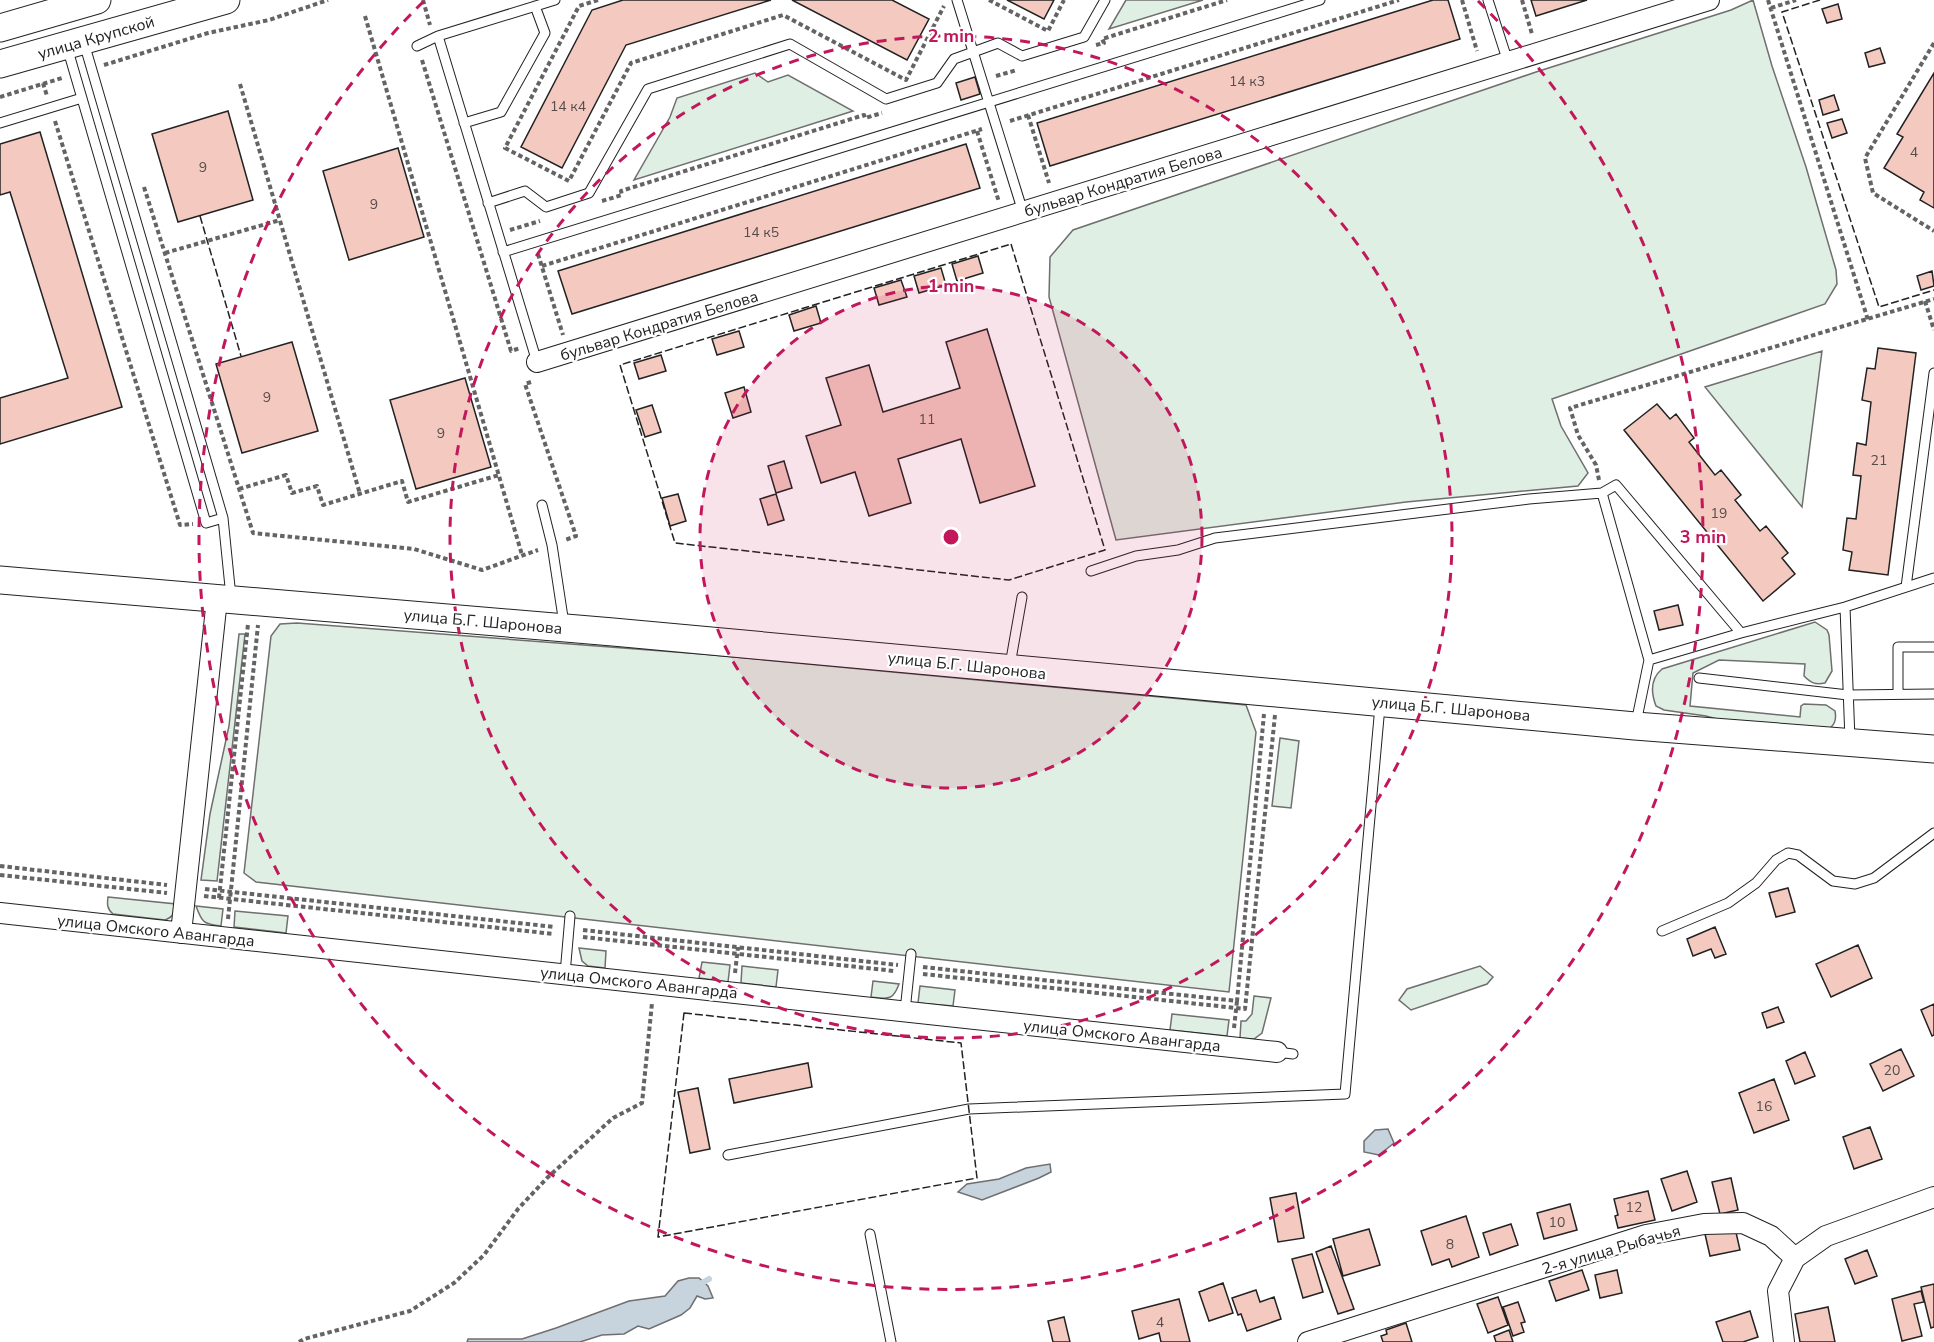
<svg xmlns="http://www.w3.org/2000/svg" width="1934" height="1342" font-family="'Nunito Sans',sans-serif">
<rect width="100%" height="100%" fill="#fff"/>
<path fill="#e0efe3" stroke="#6f6f6f" stroke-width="1.5" d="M 1126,0 L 1203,0 L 1109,29 Z
M 1753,0 L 1772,66 L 1806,167 L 1836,270 L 1837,284 L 1825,304 L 1552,399 L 1561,426 L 1588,473 L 1578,486 L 1406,502 L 1116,540 L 1049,297 L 1050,257 L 1073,230 L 1536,72 L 1731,10 Z
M 755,73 L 768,82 L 788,75 L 853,111 L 634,180 L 670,117 L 677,98 Z
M 1822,351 L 1802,507 L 1705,387 Z
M 1815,622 L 1827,630 L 1829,635 L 1832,671 L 1825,683 C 1815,685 1811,683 1804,676 L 1805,664 L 1719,660 L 1693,673 L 1690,706 L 1800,717 L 1801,706 L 1804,704 L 1826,705 L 1835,711 C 1837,721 1834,726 1825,732 L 1731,723 L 1706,716 L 1664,710 L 1656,706 C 1651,693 1650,679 1662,669 Z
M 297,623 L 702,654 L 1246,705 L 1256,732 L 1229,992 L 256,882 L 244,873 L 271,636 L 280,624 Z
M 239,634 L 245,634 L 217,881 L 201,880 L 210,814 L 229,726 Z
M 1280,738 L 1299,741 L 1291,808 L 1272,806 Z
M 108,897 L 176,904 C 175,913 173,917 165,920 L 113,914 C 107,909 107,904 108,897 Z
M 196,906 L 223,909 L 221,926 C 204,924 202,923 196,906 Z
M 235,911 L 288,916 L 286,933 L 234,927 Z
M 579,948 L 606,951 L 605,968 L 588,966 L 582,961 Z
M 702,962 L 730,965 L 728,982 L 699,978 Z
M 742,966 L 778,970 L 776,987 L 741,983 Z
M 1480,966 L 1493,977 L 1487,984 L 1411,1010 L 1399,1000 L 1407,989 Z
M 873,981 L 899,984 C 893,1001 888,999 871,997 Z
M 920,986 L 955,990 L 953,1006 L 918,1003 Z
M 1254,996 L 1271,998 L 1262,1033 L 1254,1039 L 1240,1038 L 1241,1021 L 1246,1021 L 1252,1014 Z
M 1172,1014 L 1229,1020 L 1227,1036 L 1170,1030 Z"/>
<path fill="#c7d3dd" stroke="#6f6f6f" stroke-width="1.5" d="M 1388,1129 L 1394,1143 L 1379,1155 L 1364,1152 L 1364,1141 L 1375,1130 Z
M 1050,1164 L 1051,1172 L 1039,1178 L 982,1200 L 958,1192 L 967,1184 L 999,1179 L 1026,1168 Z
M 689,1278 L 699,1278 L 708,1286 L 713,1298 L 705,1299 L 697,1296 L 690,1308 L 681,1315 L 649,1329 L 638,1326 L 624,1334 L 602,1335 L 580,1342 L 467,1342 L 468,1339 L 522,1339 L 556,1328 L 629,1301 L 665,1296 L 678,1281 Z"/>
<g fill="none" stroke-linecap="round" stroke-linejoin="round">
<path stroke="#c7d3dd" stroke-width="6" d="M 697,1286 L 709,1279"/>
</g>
<path fill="#f3c9c0" stroke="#222" stroke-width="1.5" d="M 623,0 L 771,0 L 626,45 L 562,168 L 521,147 L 592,10 Z
M 792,0 L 892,0 L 929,19 L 907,60 Z
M 1007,0 L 1054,0 L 1044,19 Z
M 1433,0 L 1448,0 L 1460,39 L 1050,166 L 1037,123 Z
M 1531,0 L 1587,0 L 1536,16 Z
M 1838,4 L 1842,19 L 1827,23 L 1822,9 Z
M 1880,48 L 1885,63 L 1869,67 L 1865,53 Z
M 1934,73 L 1934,208 L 1920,200 L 1924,192 L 1884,168 L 1903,137 L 1897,134 Z
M 975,77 L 980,94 L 961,100 L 956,83 Z
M 1834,95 L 1839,110 L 1823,115 L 1819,100 Z
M 228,111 L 253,200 L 178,222 L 152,134 Z
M 1842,119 L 1847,133 L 1832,138 L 1827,123 Z
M 40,132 L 122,407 L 0,444 L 0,398 L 68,378 L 10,192 L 0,195 L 0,144 Z
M 966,144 L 980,188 L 572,314 L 558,271 Z
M 398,148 L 424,237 L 349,260 L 323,171 Z
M 978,256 L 983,273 L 957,281 L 952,264 Z
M 941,268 L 946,285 L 919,293 L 914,276 Z
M 1932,271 L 1934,286 L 1921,290 L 1917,276 Z
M 901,280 L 907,297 L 879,305 L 874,288 Z
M 816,306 L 821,323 L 794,331 L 789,315 Z
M 987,329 L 1035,486 L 980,503 L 961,439 L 898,459 L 911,503 L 869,516 L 855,472 L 821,483 L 806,436 L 841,425 L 826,378 L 869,365 L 883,412 L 960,388 L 946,342 Z
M 739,331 L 744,347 L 717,355 L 712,339 Z
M 292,342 L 318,431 L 242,453 L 216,364 Z
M 1878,348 L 1916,353 L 1888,575 L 1849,570 L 1852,552 L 1843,550 L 1847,518 L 1856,519 L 1861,476 L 1853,475 L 1857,443 L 1866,445 L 1871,402 L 1862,400 L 1867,368 L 1875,369 Z
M 661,355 L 666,371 L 639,379 L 634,363 Z
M 465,378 L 491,467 L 416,489 L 390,400 Z
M 744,387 L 751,412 L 733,418 L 725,393 Z
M 1657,404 L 1670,419 L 1676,414 L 1694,438 L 1689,442 L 1715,475 L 1721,470 L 1741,495 L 1735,500 L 1760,531 L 1766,526 L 1788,553 L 1782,558 L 1795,574 L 1763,601 L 1624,430 Z
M 652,405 L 661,432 L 645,437 L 636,410 Z
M 784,461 L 792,488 L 776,493 L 768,466 Z
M 678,494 L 686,521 L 670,526 L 662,498 Z
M 776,494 L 784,520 L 768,525 L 760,499 Z
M 1678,605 L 1683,625 L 1659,630 L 1654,611 Z
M 1788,888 L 1795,912 L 1776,917 L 1769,893 Z
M 1715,927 L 1726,954 L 1715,958 L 1711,949 L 1693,956 L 1687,939 Z
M 1858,945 L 1872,978 L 1831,997 L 1816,964 Z
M 1934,1004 L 1934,1035 L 1932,1036 L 1921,1010 Z
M 1778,1007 L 1784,1022 L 1767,1028 L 1762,1013 Z
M 1901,1049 L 1914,1076 L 1883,1091 L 1870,1064 Z
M 1805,1052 L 1815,1076 L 1795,1084 L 1786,1061 Z
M 808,1063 L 812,1087 L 734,1103 L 729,1079 Z
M 1774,1079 L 1789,1120 L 1754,1133 L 1739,1093 Z
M 698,1088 L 710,1149 L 690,1153 L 678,1092 Z
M 1870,1127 L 1882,1159 L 1854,1169 L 1843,1137 Z
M 1687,1171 L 1697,1202 L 1672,1211 L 1661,1179 Z
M 1731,1178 L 1738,1210 L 1720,1214 L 1712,1182 Z
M 1648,1191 L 1655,1220 L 1618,1228 L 1615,1216 L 1618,1215 L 1614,1199 Z
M 1296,1193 L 1304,1238 L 1278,1242 L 1270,1198 Z
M 1570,1204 L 1577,1230 L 1544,1239 L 1537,1213 Z
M 1466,1216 L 1479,1257 L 1452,1267 L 1449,1259 L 1432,1265 L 1421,1231 Z
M 1511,1224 L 1518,1245 L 1490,1255 L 1483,1233 Z
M 1735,1228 L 1740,1250 L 1710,1256 L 1705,1234 Z
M 1369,1229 L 1380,1265 L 1343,1276 L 1333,1239 Z
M 1331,1246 L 1354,1309 L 1338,1314 L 1316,1252 Z
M 1867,1250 L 1877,1276 L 1855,1284 L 1845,1259 Z
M 1312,1254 L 1323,1292 L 1303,1298 L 1292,1259 Z
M 1582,1270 L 1589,1290 L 1556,1301 L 1549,1281 Z
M 1617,1270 L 1622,1293 L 1600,1298 L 1595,1275 Z
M 1223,1283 L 1233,1313 L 1209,1321 L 1199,1292 Z
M 1934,1284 L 1934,1327 L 1931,1328 L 1921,1287 Z
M 1256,1290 L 1260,1302 L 1274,1297 L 1281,1319 L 1247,1331 L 1241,1314 L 1238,1315 L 1232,1298 Z
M 1921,1291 L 1924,1302 L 1914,1304 L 1922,1336 L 1902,1341 L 1892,1299 Z
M 1498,1297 L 1508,1325 L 1488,1333 L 1477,1304 Z
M 1179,1299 L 1190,1342 L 1161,1342 L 1159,1333 L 1139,1339 L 1132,1311 Z
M 1518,1302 L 1525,1322 L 1521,1323 L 1524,1332 L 1513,1336 L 1503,1307 Z
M 1828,1307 L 1835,1342 L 1800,1342 L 1795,1314 Z
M 1750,1311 L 1758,1337 L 1743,1342 L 1723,1342 L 1716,1322 Z
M 1064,1317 L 1070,1342 L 1053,1342 L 1048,1321 Z
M 1406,1323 L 1412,1342 L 1383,1342 L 1381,1336 L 1387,1334 L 1386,1330 Z
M 1509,1330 L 1513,1342 L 1496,1342 L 1494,1336 Z"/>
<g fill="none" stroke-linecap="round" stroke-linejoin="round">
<g stroke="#222" stroke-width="11">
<path id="service" d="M 957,0 L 1023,212
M 1488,0 L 1508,62
M 438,36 L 537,362
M 84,43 L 223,518 L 231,597
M 417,46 L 438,36 L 555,0
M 67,47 L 206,523 L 223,518
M 0,123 L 82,98
M 464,123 L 501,112 L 545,33 L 535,6
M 488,203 L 525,191 L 546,207 L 589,193 L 648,89 L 790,44 L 886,99 L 937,83 L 954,59 L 998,43 L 1022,56 L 1084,37 L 1105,0
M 503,252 L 1320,0
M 1602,493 L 1649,660 L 1636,723
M 542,505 L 552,545 L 564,624
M 1091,571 L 1136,556 L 1178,550 L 1215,538 L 1529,499 L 1602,493 L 1616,485 L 1741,633
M 1906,587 L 1934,373
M 1845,607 L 1850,740
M 1649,660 L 1741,633 L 1845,607 L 1934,578
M 1010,665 L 1022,597
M 1699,678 L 1848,695 L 1934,694
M 1898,694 L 1898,647 L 1934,647
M 1662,931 L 1728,903 L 1756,883 L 1776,860 L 1788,853 L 1798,855 L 1833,881 L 1855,884 L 1874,878 L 1934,833
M 565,974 L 570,916
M 905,1011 L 911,954
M 1277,1052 L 1293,1054
M 728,1155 L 969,1109 L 1345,1094 L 1380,706
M 870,1234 L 891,1342"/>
</g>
<g stroke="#222" stroke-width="22">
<path id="minor" d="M 537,362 L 1709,0
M 0,913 L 1277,1052
M 181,933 L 217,599
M 1308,1342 L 1646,1235 L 1704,1224 L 1743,1223 L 1771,1236 L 1795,1258
M 1784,1342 L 1778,1291 L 1795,1258 L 1826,1236 L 1934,1197"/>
</g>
<g stroke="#222" stroke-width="29">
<path id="secondary" d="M 0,28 L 97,0
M 0,64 L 226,0
M 0,580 L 613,632 L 1635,726 L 1934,749"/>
</g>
<path stroke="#646464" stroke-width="4" stroke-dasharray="4.5 3" stroke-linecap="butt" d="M 423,0 L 430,25
M 598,0 L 579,6 L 505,148 L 569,181 L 631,63 L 783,15 L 906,80 L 944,6
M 989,0 L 1048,31 L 1064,0
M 1462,0 L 1477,51
M 1522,0 L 1532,34
M 1768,0 L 1868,320
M 1771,8 L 1796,0
M 365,16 L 522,555
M 1934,43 L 1865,158 L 1873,193 L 1934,231
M 1096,45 L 1104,43 L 1102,39 L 1227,0
M 422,60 L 511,351 L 520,348
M 104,65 L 208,33 L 269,20 L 328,0
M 996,76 L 1017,70
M 43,83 L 47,96
M 240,84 L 360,494
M 0,97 L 62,78
M 1028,115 L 1049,183
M 55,121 L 180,525 L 193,524
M 1010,121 L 1399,0
M 977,131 L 999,202
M 144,187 L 253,533 L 414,549 L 482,570 L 538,550
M 602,201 L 622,195 L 621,191 L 864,115 L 865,118 L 882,113
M 510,230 L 540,221
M 165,253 L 280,220
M 538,254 L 563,335
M 542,266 L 982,129
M 1925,301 L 1934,330
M 531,382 L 525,384 L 576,536 L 565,540
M 1599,480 L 1596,465 L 1578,435 L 1570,408 L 1934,299
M 239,489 L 286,475 L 292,493 L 317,486 L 323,505 L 402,481 L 408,502 L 499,475
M 0,866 L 167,885
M 0,875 L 167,893
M 205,889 L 555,927
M 204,896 L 554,934
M 219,898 L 248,624
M 228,919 L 258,625
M 583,930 L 898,965
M 583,937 L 894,971
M 923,967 L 1237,1001 L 1264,714
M 735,973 L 738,947
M 923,974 L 1245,1009 L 1275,715
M 1234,1028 L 1237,1001
M 299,1342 L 304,1339 L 410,1311 L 454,1283 L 484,1255 L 518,1209 L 547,1178 L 613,1118 L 642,1103 L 652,1003"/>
<use href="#service" stroke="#fff" stroke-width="9"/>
<use href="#minor" stroke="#fff" stroke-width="20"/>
<use href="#secondary" stroke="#fff" stroke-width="27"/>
<path stroke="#222" stroke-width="1.5" stroke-dasharray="8 3" stroke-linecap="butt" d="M 1820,0 L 1782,12 L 1879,307 L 1934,290
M 200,216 L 241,356
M 1011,244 L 1105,550 L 1009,580 L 675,543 L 620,365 Z
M 684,1013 L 961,1043 L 977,1178 L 658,1237 Z"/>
</g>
<circle cx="951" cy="537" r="251" fill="#c2185b" fill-opacity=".12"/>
<g fill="none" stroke="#c2185b" stroke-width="3" stroke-dasharray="10 8">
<circle cx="951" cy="537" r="251"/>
<circle cx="951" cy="537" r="501"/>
<path d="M1478 1A752 752 0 1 1 424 1"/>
</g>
<g text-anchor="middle" stroke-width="4.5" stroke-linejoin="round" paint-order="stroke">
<g font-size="14" fill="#564c4a">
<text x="1247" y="86">14 к3</text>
<text x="568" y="111">14 к4</text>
<text x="1914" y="157">4</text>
<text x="203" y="172">9</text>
<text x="374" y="209">9</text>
<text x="761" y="237">14 к5</text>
<text x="267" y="402">9</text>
<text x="927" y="424">11</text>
<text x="441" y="438">9</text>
<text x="1879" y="465">21</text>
<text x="1719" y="518">19</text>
<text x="1892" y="1075">20</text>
<text x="1764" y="1111">16</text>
<text x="1634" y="1212">12</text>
<text x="1557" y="1227">10</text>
<text x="1450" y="1249">8</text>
<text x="1160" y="1327">4</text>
</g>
<g font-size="16" fill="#222" stroke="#fff">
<text transform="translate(96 37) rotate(-16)" y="6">улица Крупской</text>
<text transform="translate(1123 181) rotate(-17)" y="6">бульвар Кондратия Белова</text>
<text transform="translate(659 325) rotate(-17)" y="6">бульвар Кондратия Белова</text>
<text transform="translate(483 621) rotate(5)" y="6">улица Б.Г. Шаронова</text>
<text transform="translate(967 665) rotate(6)" y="6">улица Б.Г. Шаронова</text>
<text transform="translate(1451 708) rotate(5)" y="6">улица Б.Г. Шаронова</text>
<text transform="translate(156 930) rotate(6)" y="6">улица Омского Авангарда</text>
<text transform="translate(639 982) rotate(6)" y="6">улица Омского Авангарда</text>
<text transform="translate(1122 1035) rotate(6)" y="6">улица Омского Авангарда</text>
<text transform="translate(1611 1249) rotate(-16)" y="6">2-я улица Рыбачья</text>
</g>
</g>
<circle cx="951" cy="537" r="9" fill="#c2185b" stroke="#fff" stroke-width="3"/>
<g font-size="18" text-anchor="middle" font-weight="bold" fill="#c2185b" stroke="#fff" stroke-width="4.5" stroke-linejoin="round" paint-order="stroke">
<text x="951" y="42">2 min</text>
<text x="951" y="292">1 min</text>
<text x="1703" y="543">3 min</text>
</g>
</svg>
